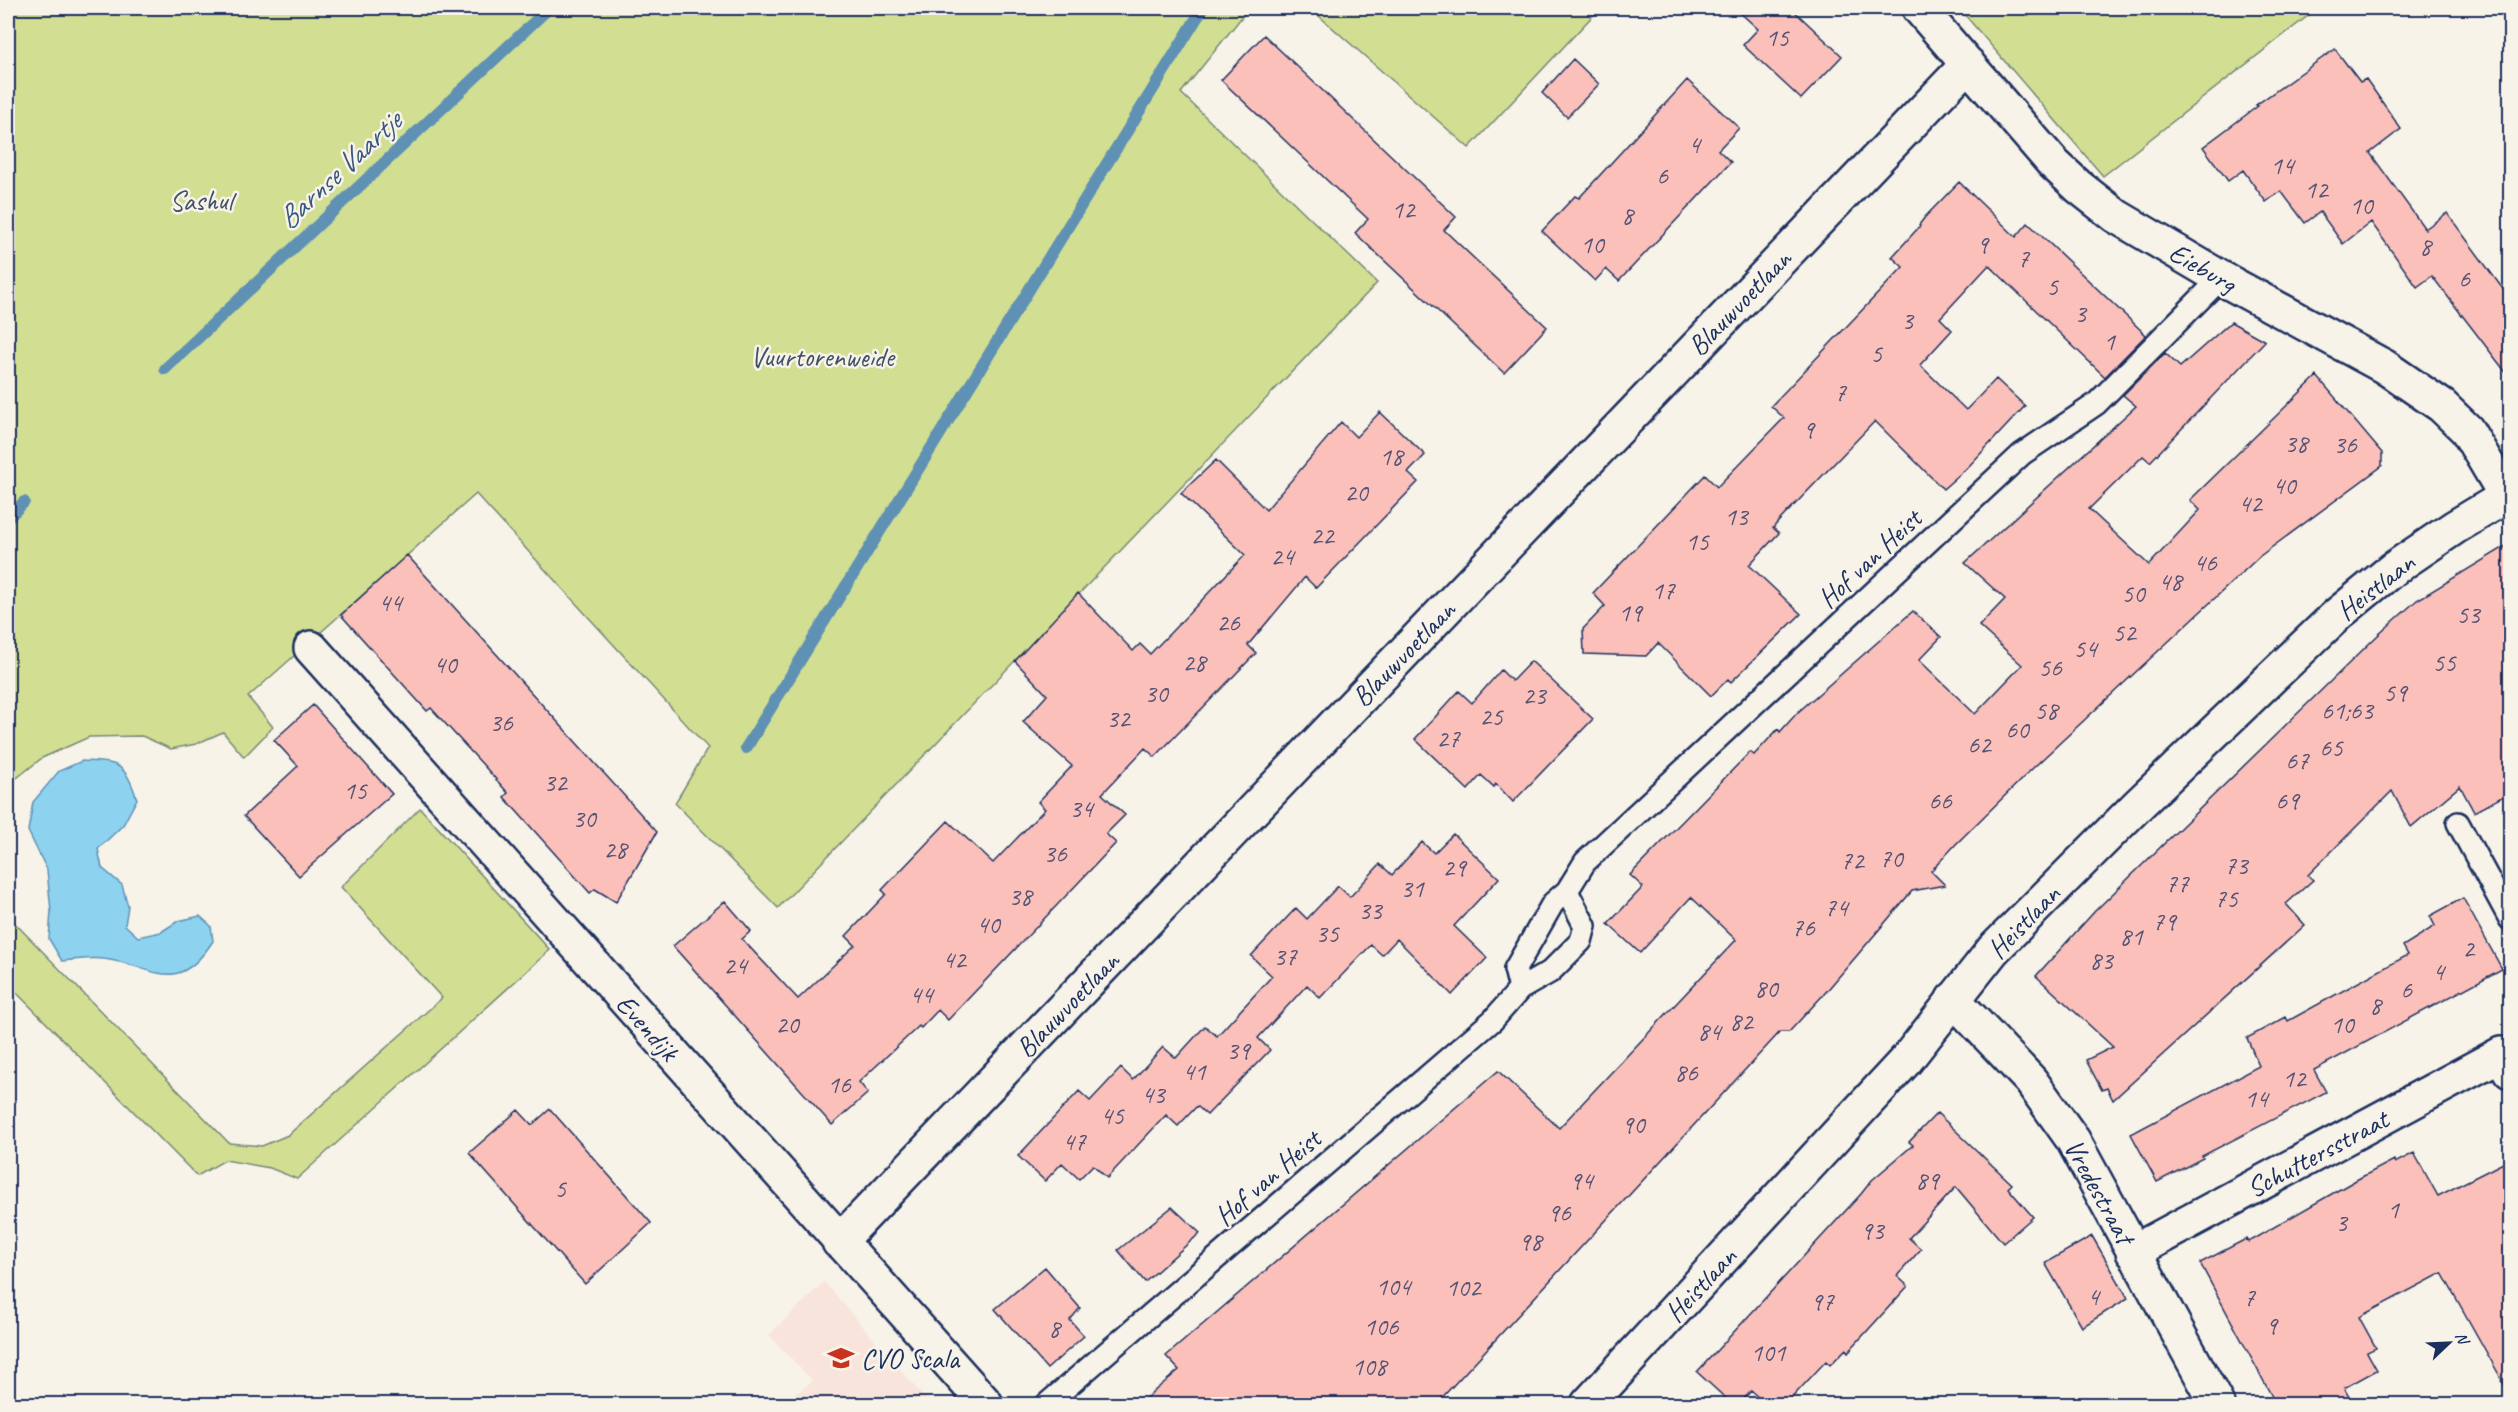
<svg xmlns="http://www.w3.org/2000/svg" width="2518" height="1412" font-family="Caveat,sans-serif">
<rect width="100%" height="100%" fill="#f7f3e8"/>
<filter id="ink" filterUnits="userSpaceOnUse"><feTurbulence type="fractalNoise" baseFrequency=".0167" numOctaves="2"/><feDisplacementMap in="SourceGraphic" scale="12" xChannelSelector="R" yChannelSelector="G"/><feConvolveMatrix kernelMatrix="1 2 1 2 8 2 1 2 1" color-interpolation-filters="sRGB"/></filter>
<g filter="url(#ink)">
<path fill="#f8e4da" d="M 824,1282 L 930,1404 L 781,1404 L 813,1381 L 769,1335 Z"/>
<path fill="#d2df92" stroke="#768778" stroke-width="1.5" d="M 8,8 L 1249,8 L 1181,93 L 1377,283 L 778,908 L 675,803 L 708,748 L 476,494 L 248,697 L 273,727 L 244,757 L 223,732 L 196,744 L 171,749 L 142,736 L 89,737 L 42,758 L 8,785 Z
M 1310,8 L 1600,8 L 1469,148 Z
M 1959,8 L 2318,8 L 2103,176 Z
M 420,808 L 550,950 L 297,1179 L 270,1168 L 225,1160 L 197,1176 L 8,984 L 8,916 L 229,1143 L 262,1146 L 288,1135 L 442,998 L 341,887 Z"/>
<path fill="#8dd2ef" stroke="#5f91b5" stroke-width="1.5" d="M 82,761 C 119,763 124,761 137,799 L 123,825 L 98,849 L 102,868 L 122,885 L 128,906 L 125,925 L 138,937 L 161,932 L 178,921 L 200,916 L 211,926 L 213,941 C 175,999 154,965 104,959 C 91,957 76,960 62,961 L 49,939 L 51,911 L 47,870 L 28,831 L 33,802 L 59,771 Z"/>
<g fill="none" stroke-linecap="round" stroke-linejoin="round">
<path stroke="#5f91b5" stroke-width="12" d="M 165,369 L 549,8
M 8,518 L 24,502
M 746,748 L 1203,8"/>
</g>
<path fill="#fcc0bb" stroke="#1b2f5e" stroke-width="1.5" d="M 1735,8 L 1791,8 L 1842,56 L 1801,99 L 1743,45 L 1758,29 Z
M 1264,35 L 1456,217 L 1444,230 L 1547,327 L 1504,373 L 1355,233 L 1368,219 L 1221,80 Z
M 2335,49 L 2360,82 L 2366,79 L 2401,129 L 2370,153 L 2425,229 L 2447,213 L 2511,300 L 2511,379 L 2432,276 L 2417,287 L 2371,222 L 2343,244 L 2320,212 L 2305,223 L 2281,191 L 2266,202 L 2243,170 L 2228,181 L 2203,147 L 2258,106 L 2256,105 Z
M 1573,59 L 1599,84 L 1567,117 L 1542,93 Z
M 1687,80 L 1739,128 L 1718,150 L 1731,162 L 1619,281 L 1606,269 L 1595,281 L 1542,231 L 1575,196 L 1579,198 Z
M 1959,182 L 2016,237 L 2028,223 L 2146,335 L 2105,377 L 1989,265 L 1940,318 L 1952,330 L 1920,365 L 1966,410 L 1996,379 L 2025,406 L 1969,466 L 1943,489 L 1875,421 L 1778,522 L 1773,528 L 1779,533 L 1749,565 L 1801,614 L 1731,682 L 1728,679 L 1711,696 L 1658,643 L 1646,656 L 1584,654 L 1583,629 L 1605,606 L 1593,593 L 1705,475 L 1717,487 L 1784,418 L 1771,406 L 1903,267 L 1892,257 L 1920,226 L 1919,225 L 1925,217 Z
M 2231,322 L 2265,341 L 2150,462 L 2143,456 L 2089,509 L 2149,565 L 2200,510 L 2190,500 L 2317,376 L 2382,453 L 2382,466 L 2260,556 L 2033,768 L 1956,844 L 1931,871 L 1945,885 L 1912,891 L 1825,993 L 1789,1032 L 1780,1032 L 1436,1404 L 1139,1404 L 1179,1370 L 1166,1356 L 1498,1071 L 1559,1128 L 1736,940 L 1691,897 L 1640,953 L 1608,924 L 1643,887 L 1630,875 L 1750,752 L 1754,755 L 1778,729 L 1780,732 L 1797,713 L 1913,611 L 1941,637 L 1919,660 L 1975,714 L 2022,665 L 1979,626 L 2005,599 L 1965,563 L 2136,406 L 2123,395 L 2165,353 L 2180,367 Z
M 1380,412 L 1425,455 L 1408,473 L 1418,482 L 1316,588 L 1305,577 L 1248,645 L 1256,653 L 1155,757 L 1145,748 L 1102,794 L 1125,815 L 1106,834 L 1116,843 L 948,1020 L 938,1010 L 921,1028 L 919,1026 L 859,1082 L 868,1093 L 832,1125 L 673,946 L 725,901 L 751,931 L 742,939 L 798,999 L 855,945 L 846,936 L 886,894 L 882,890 L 948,821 L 993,863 L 1045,809 L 1038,802 L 1072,766 L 1023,722 L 1047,695 L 1015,661 L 1078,593 L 1133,651 L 1140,644 L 1150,654 L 1245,555 L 1181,493 L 1216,460 L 1266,510 L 1341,422 L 1356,437 Z
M 2511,543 L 2511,792 L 2474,812 L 2460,786 L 2411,827 L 2392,791 L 2308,875 L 2313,880 L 2286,904 L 2305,925 L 2113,1100 L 2107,1088 L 2102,1090 L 2086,1060 L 2113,1047 L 2036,976 L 2095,911 L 2377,636 L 2417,600 Z
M 407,555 L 657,832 L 616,902 L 595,889 L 590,893 L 504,797 L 508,793 L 485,767 L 431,708 L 427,711 L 341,615 Z
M 1531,661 L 1593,719 L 1513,802 L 1496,784 L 1494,787 L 1481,775 L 1468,790 L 1415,739 L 1459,691 L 1472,703 L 1501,670 L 1512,681 Z
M 313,705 L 392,794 L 299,876 L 244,816 L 298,766 L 274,740 Z
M 1453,834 L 1499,878 L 1454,926 L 1487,958 L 1452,995 L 1397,939 L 1382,955 L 1371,945 L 1320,998 L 1307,985 L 1258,1038 L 1270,1050 L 1207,1115 L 1197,1106 L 1178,1126 L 1166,1115 L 1107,1178 L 1093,1165 L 1079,1179 L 1062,1163 L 1045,1181 L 1018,1156 L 1079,1091 L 1090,1101 L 1121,1068 L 1133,1080 L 1163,1047 L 1176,1058 L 1205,1026 L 1217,1036 L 1272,976 L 1251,956 L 1296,908 L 1307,919 L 1338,886 L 1350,897 L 1380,864 L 1392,875 L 1422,842 L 1434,853 Z
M 2463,898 L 2502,969 L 2314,1070 L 2326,1092 L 2202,1156 L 2203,1158 L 2157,1182 L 2131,1134 L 2259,1066 L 2247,1038 L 2286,1017 L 2288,1021 L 2408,955 L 2403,946 L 2435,926 L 2430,916 Z
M 550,1109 L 651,1223 L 585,1284 L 469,1153 L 518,1110 L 532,1125 Z
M 1937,1113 L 2012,1184 L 2008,1188 L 2033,1217 L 2003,1243 L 1956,1187 L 1909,1238 L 1921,1249 L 1897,1276 L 1908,1286 L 1848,1352 L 1846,1349 L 1830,1365 L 1826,1361 L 1786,1404 L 1766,1404 L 1751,1391 L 1739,1404 L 1732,1404 L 1697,1372 L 1861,1194 L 1872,1180 L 1913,1145 L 1909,1142 Z
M 2414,1153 L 2438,1196 L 2511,1159 L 2511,1396 L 2442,1273 L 2359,1317 L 2376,1348 L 2367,1352 L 2377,1370 L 2344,1388 L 2353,1404 L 2276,1404 L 2200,1263 L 2246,1239 L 2248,1242 L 2356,1180 L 2394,1160 L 2395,1163 Z
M 1172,1207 L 1200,1233 L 1145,1282 L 1118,1250 Z
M 2092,1236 L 2128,1298 L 2082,1327 L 2045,1263 Z
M 1045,1267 L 1080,1308 L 1070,1320 L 1084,1336 L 1047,1369 L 995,1309 Z"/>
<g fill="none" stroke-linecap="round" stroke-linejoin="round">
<g stroke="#1b2f5e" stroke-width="26">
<path id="service" d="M 2458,823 L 2510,919
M 1520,989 L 1515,969 L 1553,903 L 1567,891 L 1585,862 L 2022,454 L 2096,404 L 2221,278
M 1047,1404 L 1493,1020 L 1520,989 L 1550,972 L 1581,941 L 1585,926 L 1567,891"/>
</g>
<g stroke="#1b2f5e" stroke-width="38">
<path id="minor" d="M 1919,8 L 2053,163 L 2079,187 L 2116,216 L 2221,278 L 2385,367 L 2442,406 L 2467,430 L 2506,496
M 311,648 L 986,1404
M 1953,999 L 2031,1081 L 2073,1140 L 2217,1404
M 839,1242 L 1968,64
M 2133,1252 L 2501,1054 L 2510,1071"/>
</g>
<g stroke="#1b2f5e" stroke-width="38">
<path id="secondary" d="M 1588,1404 L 1907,1059 L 1993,950 L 2139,804 L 2338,614 L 2393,569 L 2455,527 L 2510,494"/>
</g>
<use href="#service" stroke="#f7f3e8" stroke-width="21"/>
<use href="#minor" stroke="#f7f3e8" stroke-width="33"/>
<use href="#secondary" stroke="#f7f3e8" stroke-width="33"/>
</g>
</g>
<defs>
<g id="school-bare" transform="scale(2.07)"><path d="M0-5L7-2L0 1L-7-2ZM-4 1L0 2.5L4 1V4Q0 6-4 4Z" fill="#c8321e" stroke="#f7f3e8" stroke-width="2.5" paint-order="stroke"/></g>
</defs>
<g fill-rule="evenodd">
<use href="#school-bare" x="841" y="1358"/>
</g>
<g text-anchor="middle" stroke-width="5" stroke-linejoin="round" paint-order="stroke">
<g font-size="26" fill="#535375">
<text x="1777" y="46">15</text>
<text x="1694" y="153">4</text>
<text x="2282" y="174">14</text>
<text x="1662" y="184">6</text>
<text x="2316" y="198">12</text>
<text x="2361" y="214">10</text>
<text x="1403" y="218">12</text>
<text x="1627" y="224">8</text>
<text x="1592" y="253">10</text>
<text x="1982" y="253">9</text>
<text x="2425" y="255">8</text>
<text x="2023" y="267">7</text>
<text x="2464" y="287">6</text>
<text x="2052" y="295">5</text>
<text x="2080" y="322">3</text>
<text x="1907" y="329">3</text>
<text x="2109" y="350">1</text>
<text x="1876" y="362">5</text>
<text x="1840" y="401">7</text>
<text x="1808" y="438">9</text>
<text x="2296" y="452">38</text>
<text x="2345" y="453">36</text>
<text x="1391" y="465">18</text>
<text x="2284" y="494">40</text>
<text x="1356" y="501">20</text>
<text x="2250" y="512">42</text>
<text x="1736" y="525">13</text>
<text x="1322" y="544">22</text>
<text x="1697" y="550">15</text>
<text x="1282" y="565">24</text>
<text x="2205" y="571">46</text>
<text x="2170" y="590">48</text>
<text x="1663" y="599">17</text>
<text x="2133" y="602">50</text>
<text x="390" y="611">44</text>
<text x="1630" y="621">19</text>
<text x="2468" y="623">53</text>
<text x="1228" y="631">26</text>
<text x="2124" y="641">52</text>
<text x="2085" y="657">54</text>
<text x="1194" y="671">28</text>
<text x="2444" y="671">55</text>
<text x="445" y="673">40</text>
<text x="2050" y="676">56</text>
<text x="2395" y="701">59</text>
<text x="1156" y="702">30</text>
<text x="1534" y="704">23</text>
<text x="2046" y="719">58</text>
<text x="2347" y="719">61;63</text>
<text x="1491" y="725">25</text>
<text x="1118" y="727">32</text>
<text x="501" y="731">36</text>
<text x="2017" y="738">60</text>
<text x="1448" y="747">27</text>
<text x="1979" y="753">62</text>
<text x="2331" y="756">65</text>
<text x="2297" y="769">67</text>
<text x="555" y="791">32</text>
<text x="355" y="799">15</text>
<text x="1940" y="809">66</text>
<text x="2287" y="809">69</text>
<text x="1081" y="817">34</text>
<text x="584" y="827">30</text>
<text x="615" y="858">28</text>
<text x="1055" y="862">36</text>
<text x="1891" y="867">70</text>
<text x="1852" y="869">72</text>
<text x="2236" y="874">73</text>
<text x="1454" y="876">29</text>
<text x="2177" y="892">77</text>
<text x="1412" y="897">31</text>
<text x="1020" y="905">38</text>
<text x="2226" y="907">75</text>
<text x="1836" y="916">74</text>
<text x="1370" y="919">33</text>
<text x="2164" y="930">79</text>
<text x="988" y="933">40</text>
<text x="1803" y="936">76</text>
<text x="1327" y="942">35</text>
<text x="2131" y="945">81</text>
<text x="2468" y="957">2</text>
<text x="1285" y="965">37</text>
<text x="954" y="968">42</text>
<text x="2101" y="969">83</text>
<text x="735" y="974">24</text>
<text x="2438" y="980">4</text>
<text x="1766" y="997">80</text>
<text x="2406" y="998">6</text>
<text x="921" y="1003">44</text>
<text x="2375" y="1014">8</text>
<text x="1741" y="1030">82</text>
<text x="787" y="1033">20</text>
<text x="2342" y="1033">10</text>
<text x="1709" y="1040">84</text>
<text x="1238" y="1059">39</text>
<text x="1194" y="1080">41</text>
<text x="1686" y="1081">86</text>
<text x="2294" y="1087">12</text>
<text x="839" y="1093">16</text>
<text x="1153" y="1103">43</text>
<text x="2256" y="1107">14</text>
<text x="1112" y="1124">45</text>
<text x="1633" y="1133">90</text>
<text x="1074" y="1150">47</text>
<text x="1581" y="1189">94</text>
<text x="1927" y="1189">89</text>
<text x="560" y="1197">5</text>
<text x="2393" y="1218">1</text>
<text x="1559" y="1221">96</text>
<text x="2341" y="1231">3</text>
<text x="1872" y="1239">93</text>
<text x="1530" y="1250">98</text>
<text x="1393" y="1295">104</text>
<text x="1463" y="1296">102</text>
<text x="2093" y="1305">4</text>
<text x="2249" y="1306">7</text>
<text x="1822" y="1310">97</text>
<text x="2271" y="1334">9</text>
<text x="1381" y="1335">106</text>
<text x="1054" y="1337">8</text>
<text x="1768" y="1361">101</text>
<text x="1369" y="1375">108</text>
</g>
<g font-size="28" fill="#405268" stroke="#f7f3e8">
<text x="201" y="210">Sashul</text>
<text x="822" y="366">Vuurtorenweide</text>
</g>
<g font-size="28" fill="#1b2f5e" stroke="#f7f3e8">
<text transform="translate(2203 267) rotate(30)" y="10">Eieburg</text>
<text transform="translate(1739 302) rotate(-46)" y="10">Blauwvoetlaan</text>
<text transform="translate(1869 558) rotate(-43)" y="10">Hof van Heist</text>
<text transform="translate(2375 586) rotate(-38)" y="10">Heistlaan</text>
<text transform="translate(1403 653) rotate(-46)" y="10">Blauwvoetlaan</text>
<text transform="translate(2023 921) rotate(-46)" y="10">Heistlaan</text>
<text transform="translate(1067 1004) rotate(-46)" y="10">Blauwvoetlaan</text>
<text transform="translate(648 1027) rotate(48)" y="10">Evendijk</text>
<text transform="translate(2317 1153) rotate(-28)" y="10">Schuttersstraat</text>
<text transform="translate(1267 1177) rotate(-41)" y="10">Hof van Heist</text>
<text transform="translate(2100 1191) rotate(61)" y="10">Vredestraat</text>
<text transform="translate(1700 1284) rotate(-47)" y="10">Heistlaan</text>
</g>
<g font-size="28" fill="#1b2f5e" stroke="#f7f3e8" text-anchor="start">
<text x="861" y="1368">CVO Scala</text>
</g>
<g font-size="30" font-style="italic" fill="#385882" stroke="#f7f3e8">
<text transform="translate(339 170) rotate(-43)" y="10">Barnse Vaartje</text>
</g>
</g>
<rect width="2518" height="1412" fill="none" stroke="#f7f3e8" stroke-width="30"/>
<rect x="15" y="15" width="2488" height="1382" fill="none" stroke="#1b2f5e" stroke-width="2" filter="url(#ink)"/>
<g transform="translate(2449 1343) rotate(67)" stroke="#f7f3e8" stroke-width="4.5" paint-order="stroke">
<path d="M0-4.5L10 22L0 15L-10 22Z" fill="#1b2f5e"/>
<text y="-9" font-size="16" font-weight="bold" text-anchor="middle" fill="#1b2f5e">N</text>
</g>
</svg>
